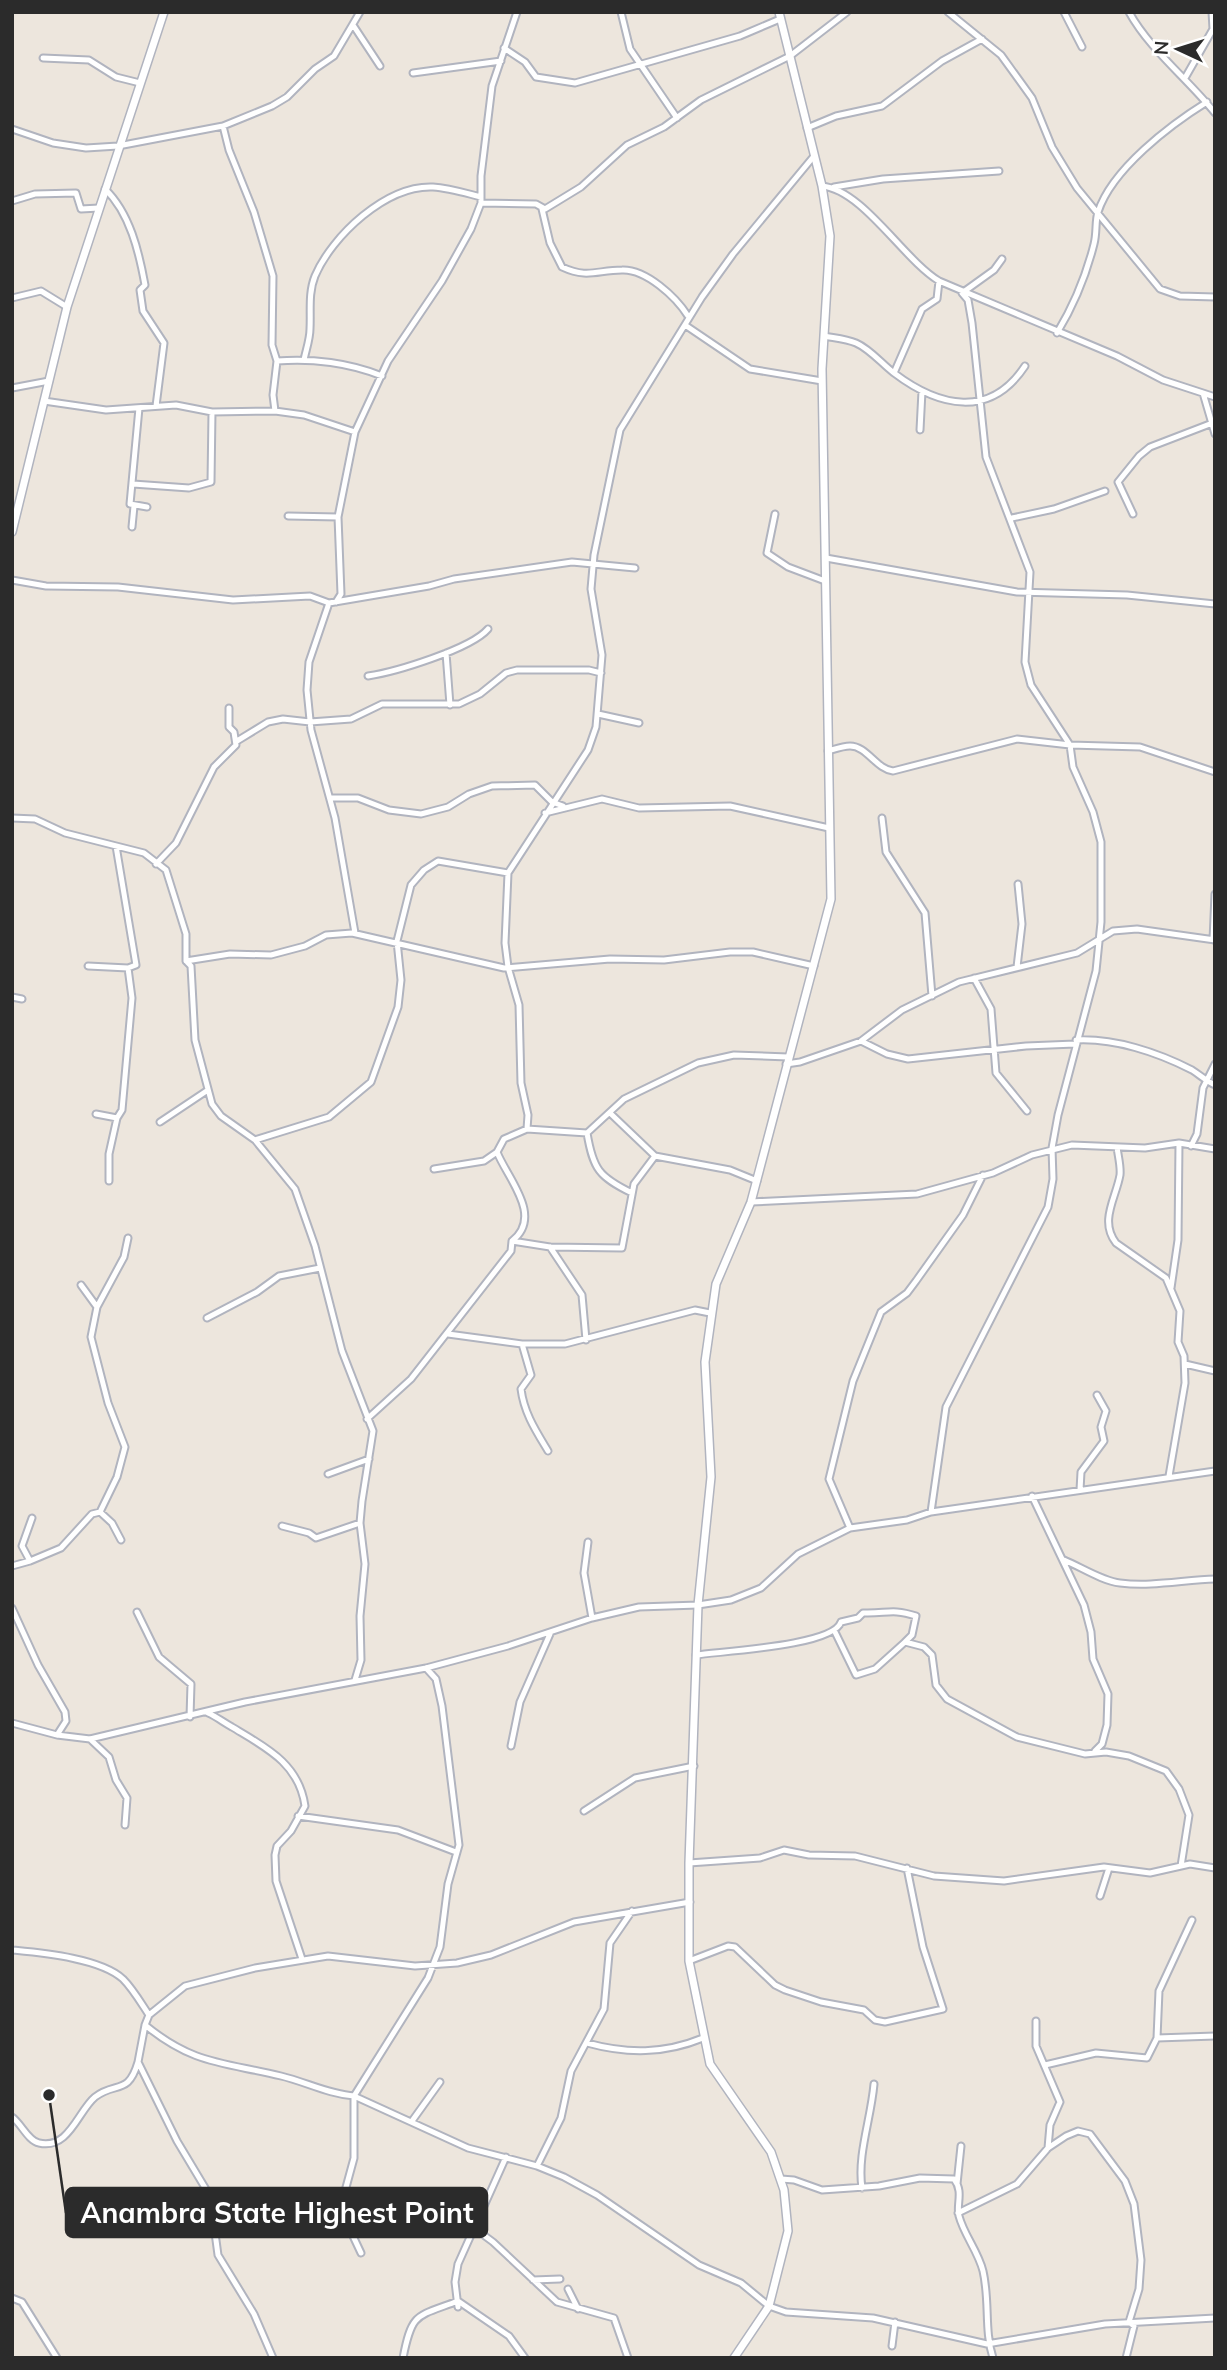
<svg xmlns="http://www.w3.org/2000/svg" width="1227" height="2370" font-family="Mulish,sans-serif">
<rect width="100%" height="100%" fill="#ede6dd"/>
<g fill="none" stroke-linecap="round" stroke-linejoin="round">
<g stroke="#b1b4bf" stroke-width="9">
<path id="street" d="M 621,12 L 630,49 L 677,118
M 948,12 L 1001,55 L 1032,98 L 1052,147 L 1077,188 L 1160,289 L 1180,296 L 1215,297
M 1064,12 L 1082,47
M 1129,12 C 1150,50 1188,79 1215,113
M 353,25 L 380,66
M 504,48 L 525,62 L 536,77 L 575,83 L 740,36 L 780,19
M 43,58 L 89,60 L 116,77 L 140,83
M 413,73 L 501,61
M 1185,78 L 1213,29 L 1212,12
M 223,126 L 229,150 L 254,212 L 273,276 L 272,345 L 277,361 L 273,395 L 275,411
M 807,128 L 836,116 L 882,106 L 942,61 L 982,39
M 12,129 L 53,143 L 86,148 L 118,146 L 223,126 L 272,106 L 287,97 L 315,69 L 334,56 L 360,12
M 822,186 C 863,190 903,259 939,281 L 1117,356 L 1163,380 L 1215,397
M 834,187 L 883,179 L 999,171
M 105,189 C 130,213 139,252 145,285 L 140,290 L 143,311 L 164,343 L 156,406
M 12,201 L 35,194 L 76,193 L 81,209 L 99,208
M 481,203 L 536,204 L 545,209 L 581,187 L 627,145 L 664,127 L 701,100 L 790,56 L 847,12
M 542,209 L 550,243 L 562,267 C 588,279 597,270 622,270 C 646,269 676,297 688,316
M 12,298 L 41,291 L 67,307
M 685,325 L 750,369 L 822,381
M 1057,333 C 1074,305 1086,276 1094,244 C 1097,233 1095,221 1098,212 C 1112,169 1170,125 1207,102
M 824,336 C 834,338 846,339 856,343 C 870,349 882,364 894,373 C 939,407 990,419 1025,366
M 304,360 C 306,350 310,339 310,329 C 311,312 308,293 315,276 C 332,236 386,185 433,187 C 449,188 465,193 481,197
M 277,361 C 312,358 350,363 382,376
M 894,373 L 922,309 L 937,299 L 939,281
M 12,388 L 49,381
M 1203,393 L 1215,434
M 44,401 L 106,410 L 176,405 L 212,412 L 275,411 L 304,415 L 355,432
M 139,408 L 130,504 L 147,507
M 920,430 L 922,391
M 133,484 L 189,488 L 211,482 L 212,412
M 775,514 L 767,553 L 788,567 L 825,581
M 1133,514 L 1118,482 L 1139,456 L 1150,447 L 1215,422
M 288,516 L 338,517
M 1012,518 L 1054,509 L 1105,491
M 132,527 L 134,506
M 826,558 L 1017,592 L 1127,595 L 1215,604
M 12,580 L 46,586 L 118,587 L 233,600 L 310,596 L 329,603 L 429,586 L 454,579 L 572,562 L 635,568
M 336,602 L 341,594 L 338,517 L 355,432 L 388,361 L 442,281 L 471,229 L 481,203 L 481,176 L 492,86 L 517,12
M 329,603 L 309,662 L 307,690 L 311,730 L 335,818 L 355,933
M 446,653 L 450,705
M 368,676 C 395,672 471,649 488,629
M 598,714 L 639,723
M 237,741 L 268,722 L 283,719 L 310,722 L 351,719 L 382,704 L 459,704 L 480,694 L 506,673 L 517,670 L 589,670 L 601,673
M 828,751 C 835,749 843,746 850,746 C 867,746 876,769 893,771 L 1017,739 L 1070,745 L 1140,747 L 1215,772
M 331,798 L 358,798 L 389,810 L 421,814 L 448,807 L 469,794 L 492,786 L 535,785 L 552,802 L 563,806
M 545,813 L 602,799 L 639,808 L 730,806 L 829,828
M 12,818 L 35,819 L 65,833 L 144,853 L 166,870 L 186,934 L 186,961 L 191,966 L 195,1040 L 212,1104 L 221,1116 L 255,1140 L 295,1189 L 315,1246 L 342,1351 L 373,1431 L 362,1501 L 360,1523 L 365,1564 L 360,1616 L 361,1660 L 355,1680
M 882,818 L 886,852 L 925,913 L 932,996
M 156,864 L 176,843 L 214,767 L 236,745 L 234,732 L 229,727 L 229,708
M 1213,940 L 1215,894
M 186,961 L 230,954 L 271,955 L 305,946 L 326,935 L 352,933 L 504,968 L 610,959 L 664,960 L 730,952 L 753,952 L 814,966
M 88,966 L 128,968 L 136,965 L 116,846
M 1017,967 L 1022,924 L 1018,884
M 974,978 L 991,1009 L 996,1073 L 1027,1111
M 12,997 L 22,999
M 1076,1040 C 1114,1038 1157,1052 1192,1070 C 1200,1075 1206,1081 1215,1085
M 861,1041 L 887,1054 L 908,1059 L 1026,1046 L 1075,1044
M 788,1057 L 734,1055 L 698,1063 L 624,1099 L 587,1133 L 527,1129 L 528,1115 L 521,1083 L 519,1005 L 508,967 L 505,943 L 508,873 L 588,750 L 596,727 L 602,655 L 591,589 L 594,555 L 620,430 L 702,297 L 733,254 L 814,156
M 786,1064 L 800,1062 L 861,1041 L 902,1010 L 959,982 L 1077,953 L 1113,931 L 1137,929 L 1215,940
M 610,1113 L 655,1156
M 96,1114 L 117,1118 L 122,1110 L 132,998 L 128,968
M 160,1122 L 208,1090
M 587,1133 C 593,1169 599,1177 632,1193
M 255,1140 L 329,1117 L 371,1082 L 398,1007 L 401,980 L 397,941 L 411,885 L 424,870 L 438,861 L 508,873
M 1191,1146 L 1197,1134 L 1203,1088 L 1215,1064
M 1117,1147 C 1118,1156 1121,1166 1120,1175 C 1116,1198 1099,1221 1116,1243 L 1166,1278 L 1180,1311 L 1178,1342 L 1184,1356 L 1185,1383 L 1169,1476
M 434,1169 L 484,1161 L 497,1152
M 109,1181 L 109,1154 L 117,1118
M 751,1202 L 917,1194 L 993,1173 L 1032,1155 L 1072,1145 L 1145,1148 L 1179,1143 L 1215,1149
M 512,1241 L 550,1247 L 622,1248 L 634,1184 L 655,1156 L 730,1170 L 757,1181
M 550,1247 L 582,1295 L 586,1340
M 81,1285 L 97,1307
M 1171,1288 L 1178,1240 L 1179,1143
M 207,1318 L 257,1292 L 279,1276 L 320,1268
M 448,1334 L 522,1344 L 565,1344 L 695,1310 L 710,1313
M 522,1344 L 531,1375 L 521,1389 C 524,1413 536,1431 548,1451
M 1185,1364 L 1215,1371
M 367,1419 L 411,1379 L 511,1251 L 512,1241 C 544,1216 507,1178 497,1152 L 504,1139 L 527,1129
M 328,1474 L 369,1459
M 1080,1490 L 1081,1472 L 1104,1441 L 1101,1427 L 1106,1411 L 1097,1395
M 1032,1496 L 1084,1605 L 1091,1632 L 1093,1659 L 1108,1694 L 1107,1725 L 1102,1744 L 1095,1751
M 100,1512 L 112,1523 L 121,1540
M 931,1512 L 946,1407 L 1048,1207 L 1053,1179 L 1052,1148 L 1058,1115 L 1096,971 L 1101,922 L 1101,842 L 1093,812 L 1073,767 L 1070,745 L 1031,685 L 1025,662 L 1030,572 L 986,457 L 972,323 L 968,300 L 962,293 L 994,270 L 1002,259
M 282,1526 L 309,1533 L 316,1538 L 360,1523
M 850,1528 L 829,1479 L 853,1381 L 881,1312 L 907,1293 L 916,1281 L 963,1215 L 983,1175
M 588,1542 L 584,1573 L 592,1618
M 1064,1560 C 1081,1567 1102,1581 1120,1583 C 1152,1587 1183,1580 1215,1579
M 30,1561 L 61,1548 L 92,1514 L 100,1512 L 117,1477 L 125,1447 L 108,1403 L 91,1337 L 97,1307 L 124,1257 L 128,1238
M 12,1566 L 30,1561 L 22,1546 L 32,1518
M 12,1608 L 38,1665 L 65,1712 L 66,1721 L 57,1735
M 137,1612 L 159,1657 L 191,1684 L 190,1717
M 835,1632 L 856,1675 L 875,1669 L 905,1642 L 924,1647 L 932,1655 L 936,1685 L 947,1699 L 1017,1737 L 1085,1754 L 1106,1752 L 1129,1756 L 1166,1771 L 1179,1789 L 1189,1815 L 1181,1866
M 696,1655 C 723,1651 833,1646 841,1622 L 858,1618 L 863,1613 C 887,1614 891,1608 916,1616 L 912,1635 L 905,1642
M 208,1713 C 217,1717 223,1722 232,1727 C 265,1747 299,1763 305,1806 L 291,1831 L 277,1846 L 275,1855 L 276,1881 L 302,1959
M 12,1723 L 57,1735 L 90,1739 L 245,1702 L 426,1668 L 508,1646 L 592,1618 L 639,1607 L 698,1605 L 731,1600 L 761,1588 L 798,1554 L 850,1528 L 907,1520 L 931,1512 L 1215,1471
M 90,1739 L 109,1757 L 116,1780 L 127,1798 L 125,1825
M 511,1746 L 520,1702 L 550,1634
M 584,1811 L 635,1778 L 694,1766
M 298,1816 L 398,1830 L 456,1852
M 689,1863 L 760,1858 L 784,1850 L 809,1855 L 855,1856 L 934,1876 L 1004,1881 L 1104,1867 L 1150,1873 L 1190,1864 L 1215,1868
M 1100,1896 L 1109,1868
M 12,1950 C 42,1953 100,1958 123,1979 C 133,1989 141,2003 149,2015 L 145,2025 C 194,2065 223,2062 281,2076 C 306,2082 328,2094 354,2096 L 468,2148 L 537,2166 L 564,2177 L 597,2195 L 699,2265 L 741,2283 L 769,2306 L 786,2312 L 873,2318 L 987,2344 L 1105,2324 L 1215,2318
M 689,1961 L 728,1946 L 735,1947 L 775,1985 L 785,1990 L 821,2002 L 864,2010 L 875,2020 L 885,2022 L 943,2009 L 923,1947 L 907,1868
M 149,2015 L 185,1986 L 255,1968 L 328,1956 L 415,1966 L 457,1963 L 491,1955 L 574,1922 L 690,1902
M 1036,2021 L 1036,2046 L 1060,2102 L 1050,2125 L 1048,2148
M 145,2025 L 138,2062 L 177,2141 L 210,2196 L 218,2255 L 254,2314 L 273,2358
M 1157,2038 L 1215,2036
M 587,2043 C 627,2054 664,2054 703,2038
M 1045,2065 L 1096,2053 L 1147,2058 L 1157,2038 L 1159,1991 L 1192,1920
M 12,2117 C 21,2123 28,2141 39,2143 C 69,2150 78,2111 95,2097 C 116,2081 128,2096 138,2062
M 412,2121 L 440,2082
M 537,2166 L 561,2118 L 571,2071 L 604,2009 L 610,1943 L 632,1911
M 781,2179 L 794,2180 L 822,2190 L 879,2186 L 920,2178 L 954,2179 C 964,2192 956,2204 959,2216 C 964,2235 978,2251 983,2271 C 990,2301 984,2330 993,2358
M 957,2184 L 961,2146
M 862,2188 C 857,2155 871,2119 874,2084
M 958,2213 L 1017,2184 L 1048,2148 L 1066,2136 L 1078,2131 L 1090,2134 L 1125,2181 L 1134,2204 L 1141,2260 L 1139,2289 L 1129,2322 L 1134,2326 L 1126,2358
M 474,2228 L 493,2242 L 557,2302 L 614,2318 L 628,2358
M 361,2253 L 345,2219 L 342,2202 L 354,2158 L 354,2096 L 428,1978 L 440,1947 L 448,1884 L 459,1845 L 442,1706 L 436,1679 L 426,1668
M 533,2280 L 560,2279
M 568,2289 L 578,2309
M 12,2298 L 22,2302 L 57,2358
M 458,2307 L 455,2282 L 458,2264 L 506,2157
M 892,2346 L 895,2322
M 403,2358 C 412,2312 416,2317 458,2301 L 509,2336 L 525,2358"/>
</g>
<g stroke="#b1b4bf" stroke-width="10">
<path id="secondary" d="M 12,532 L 67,307 L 164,12
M 734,2358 L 769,2306 L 788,2231 L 784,2190 L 771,2152 L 710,2064 L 689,1961 L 689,1863 L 698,1605 L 711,1477 L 705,1362 L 716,1284 L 751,1202 L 831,899 L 822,369 L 830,236 L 822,186 L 779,12"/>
</g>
<use href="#street" stroke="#fff" stroke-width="5"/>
<use href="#secondary" stroke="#fff" stroke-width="7"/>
</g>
<path fill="none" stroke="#2b2b2b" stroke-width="2.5" d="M49 2095L66 2213"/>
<circle fill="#2b2b2b" stroke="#fff" stroke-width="2.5" cx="49" cy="2095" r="7"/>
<rect fill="#2b2b2b" stroke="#2b2b2b" stroke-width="2.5" x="66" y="2188" width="421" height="49" rx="7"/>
<g font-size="28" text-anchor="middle" font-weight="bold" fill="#fff">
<text x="277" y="2223">Anambra State Highest Point</text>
</g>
<rect width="1227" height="2370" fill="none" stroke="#2b2b2b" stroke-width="28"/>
<g transform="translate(1178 49) rotate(274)" stroke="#ffffff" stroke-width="5" paint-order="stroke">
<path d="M0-5L12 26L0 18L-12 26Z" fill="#2b2b2b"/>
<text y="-10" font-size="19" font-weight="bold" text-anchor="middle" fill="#2b2b2b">N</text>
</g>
</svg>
